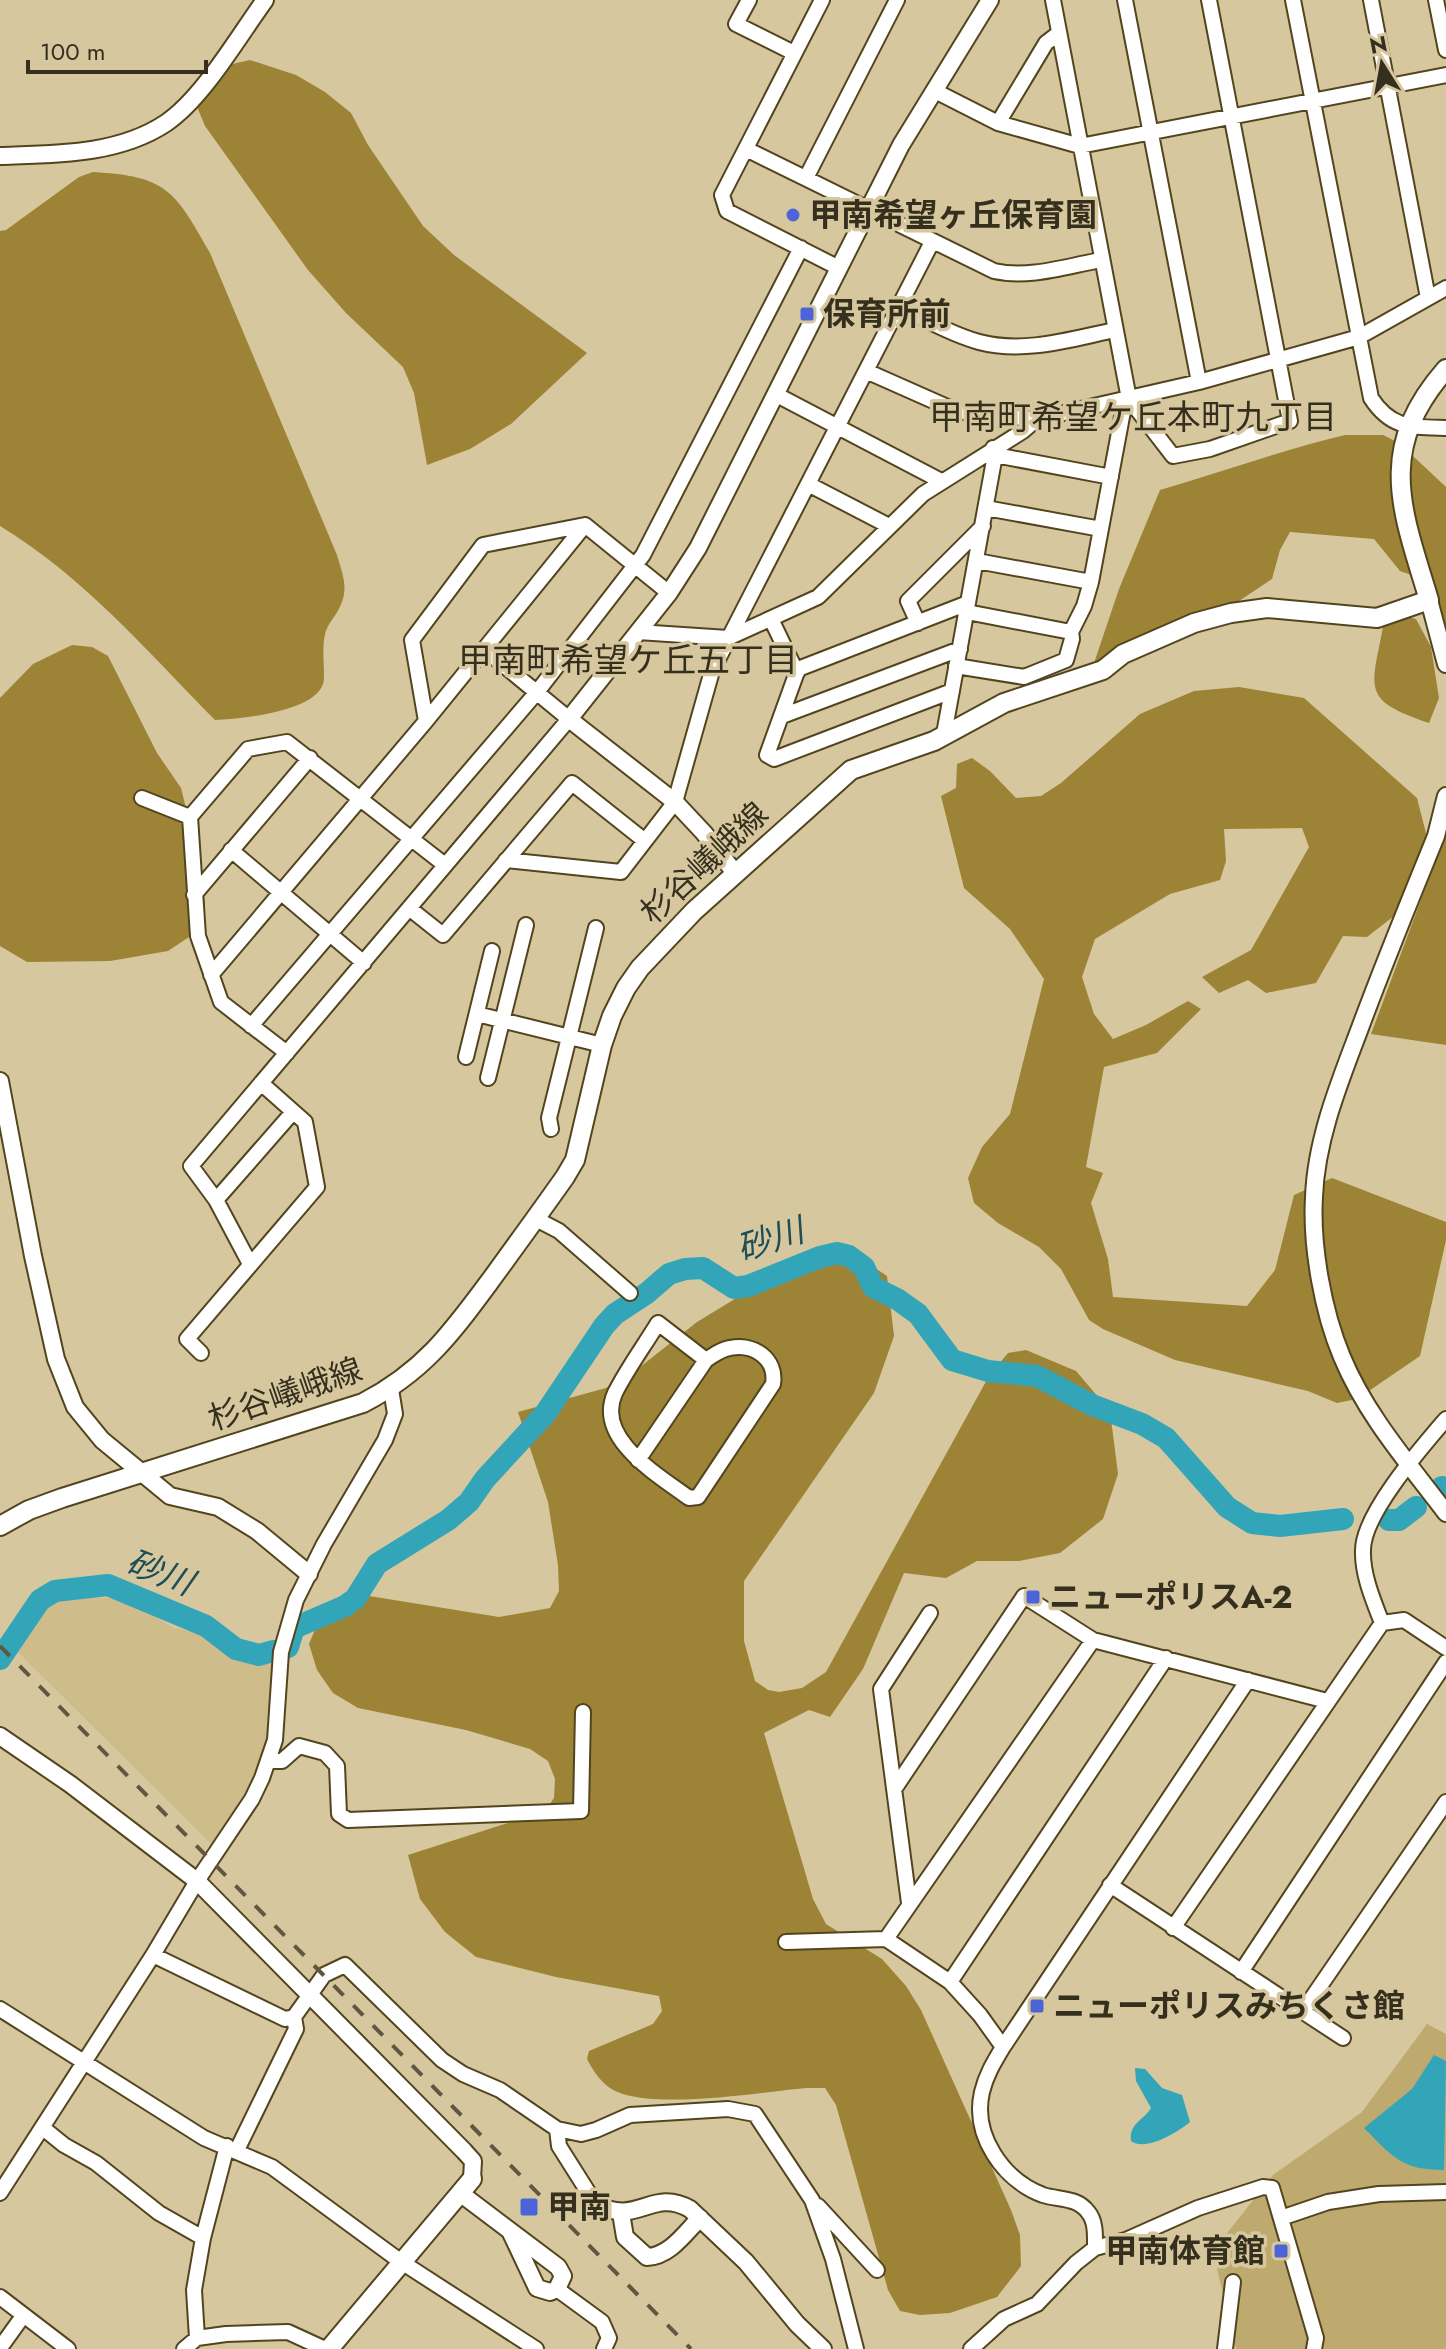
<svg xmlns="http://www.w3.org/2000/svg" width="1446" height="2349" font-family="Jost,'Noto Sans JP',sans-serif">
<rect width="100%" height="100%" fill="#d6c79e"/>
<path fill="#cebc8b" d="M 65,1596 L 124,1599 L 174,1628 L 203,1633 L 237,1660 L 276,1664 L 270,1743 L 258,1783 L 215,1848 L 16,1650 L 46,1606 Z"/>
<path fill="#bea96f" d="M 1427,2024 L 1446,2034 L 1446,2349 L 1236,2349 L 1213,2251 L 1273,2175 L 1362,2112 Z"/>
<path fill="#9d8335" d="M 250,60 L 296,75 L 325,92 L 351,113 L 368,145 L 423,226 L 454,255 L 587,353 L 511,424 L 470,449 L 427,465 L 414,393 L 403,367 L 346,313 L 308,270 L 205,126 L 195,102 L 228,65 Z
M 93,172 C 167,176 175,191 210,253 L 337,555 C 344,579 350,591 336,614 C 332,620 326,627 325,635 C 321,649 326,676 323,684 C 314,712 240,719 215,720 C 148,652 83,576 0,526 L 0,231 L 6,230 L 79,177 Z
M 1345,435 L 1383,435 L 1399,443 L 1446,487 L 1446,645 L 1428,581 L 1400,571 L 1374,539 L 1290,532 L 1280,550 L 1272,579 L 1233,605 L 1152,631 L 1092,669 L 1119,589 L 1160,490 C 1222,472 1282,450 1345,435 Z
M 1405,616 L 1416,619 L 1431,647 L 1439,698 L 1429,723 C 1361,700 1371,690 1383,627 Z
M 72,645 L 92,647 L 108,656 L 157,753 L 181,788 L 202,873 L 205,904 L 198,931 L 168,951 L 110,961 L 27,962 L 0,946 L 0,698 L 33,664 Z
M 1239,687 L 1304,698 L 1417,798 L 1427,837 L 1440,849 L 1446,828 L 1446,1045 L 1371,1034 L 1431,873 L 1414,868 L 1394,916 L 1367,937 L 1343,936 L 1316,983 L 1266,993 L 1248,980 L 1219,993 L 1202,977 L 1251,950 L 1309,847 L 1302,828 L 1224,829 L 1226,861 L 1220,880 L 1170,894 L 1095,939 L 1082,977 L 1094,1014 L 1113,1039 L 1146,1025 L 1188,1001 L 1201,1009 L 1157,1053 L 1104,1067 L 1086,1167 L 1103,1173 L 1091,1203 L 1108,1259 L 1113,1297 L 1247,1306 L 1275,1270 L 1294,1195 L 1332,1178 L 1446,1222 L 1446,1240 L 1420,1356 L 1357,1399 L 1337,1403 L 1308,1391 L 1175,1360 L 1103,1329 L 1089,1320 L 1061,1269 L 1039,1247 L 998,1223 L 974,1203 L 968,1178 L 982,1147 L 1010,1114 L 1044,979 L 1010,929 L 964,888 L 941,796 L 956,788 L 957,764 L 972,758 L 990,771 L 1016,798 L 1041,796 L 1061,783 L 1140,714 L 1194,691 Z
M 834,1259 L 869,1264 L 887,1276 L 894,1336 L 874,1393 L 744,1581 L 744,1641 L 755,1681 L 768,1690 L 779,1692 L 802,1688 L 826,1672 L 989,1376 L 1008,1353 L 1026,1350 L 1076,1371 L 1110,1411 L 1118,1474 L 1103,1519 L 1060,1553 L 1019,1561 L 977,1561 L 946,1578 L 904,1573 L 863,1669 L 830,1717 L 809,1710 L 764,1733 L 813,1899 L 826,1924 L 882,1959 L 906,1986 L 921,2010 L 1011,2210 L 1020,2235 L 1021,2266 L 997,2297 L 950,2313 L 920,2315 L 900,2311 L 888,2290 L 836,2105 L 825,2088 L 806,2088 C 762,2092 645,2112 610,2088 C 600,2081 592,2069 587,2059 L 589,2051 L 653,2024 L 662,2011 L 659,1996 L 556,1977 L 476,1957 L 445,1932 L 420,1899 L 408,1855 L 545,1811 L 554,1798 L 555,1779 L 548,1761 L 530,1749 L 466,1730 L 358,1708 L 333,1693 L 317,1670 L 309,1644 C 321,1617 325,1600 357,1594 L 499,1617 L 550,1608 L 559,1591 L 558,1565 L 548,1502 L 518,1412 L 606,1388 L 640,1367 L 697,1322 L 786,1268 Z"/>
<path fill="#33a5b8" d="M 1434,2055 L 1446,2061 L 1444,2170 C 1401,2170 1392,2156 1364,2128 L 1412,2089 Z
M 1135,2068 L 1145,2069 L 1162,2088 L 1182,2095 L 1190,2122 C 1178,2132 1146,2152 1131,2141 C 1129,2123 1143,2121 1151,2108 L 1136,2081 Z"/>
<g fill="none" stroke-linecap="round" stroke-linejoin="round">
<path stroke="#33a5b8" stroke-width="22" d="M 1442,1487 L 1446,1488
M 1389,1520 L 1399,1520 L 1416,1507
M 288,1647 L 294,1628 L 345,1606 L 355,1599 L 377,1564 L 448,1520 L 469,1502 L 485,1479 L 545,1414 L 604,1326 L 615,1314 L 647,1293 L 669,1274 L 685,1269 L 703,1268 L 734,1288 L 748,1286 L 820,1257 L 837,1253 L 849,1256 L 864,1267 L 873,1287 L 897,1299 L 918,1314 L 952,1360 L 988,1371 L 1037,1376 L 1092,1405 L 1142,1424 L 1166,1438 L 1227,1507 L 1252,1523 L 1280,1526 L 1343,1519
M 0,1659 L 40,1600 L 55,1591 L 108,1585 L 206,1626 L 236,1649 L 259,1655 L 273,1651"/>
<g stroke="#52451e" stroke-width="18">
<path id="minor" d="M 749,0 L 736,24 L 794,53
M 822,0 L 722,195 L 727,211 L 839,268
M 1053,0 L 1129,399 L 1173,456 L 1210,449 L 1290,421 L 1209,0
M 1125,0 L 1199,382
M 1293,0 L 1371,398 C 1391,429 1412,427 1446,428
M 1371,0 L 1428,298
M 1436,0 L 1446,50
M 935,91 L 998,123 L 1080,146 L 1446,75
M 998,123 L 1046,43 L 1059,33
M 746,149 L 994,271 C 1029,279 1067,266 1101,260
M 806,178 L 897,0
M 899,306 C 925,319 951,334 979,342 C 1024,354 1071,339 1115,330
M 866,371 L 954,410 L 979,415 L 1037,419 L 1199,382 L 1359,337 L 1446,288
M 775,394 L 941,481
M 995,455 L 1111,477
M 808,484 L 889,526
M 986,508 L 1101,529
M 977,561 L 1091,582
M 967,612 L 1071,632
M 771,619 L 797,673
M 918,623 L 908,601 L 983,526
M 638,632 L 728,638 L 818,597 L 923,494 L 1023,431 L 1037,419
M 956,666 L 1024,677 L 1066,660 L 1072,639 L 1071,632 L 1084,606 L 1091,582 L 1124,406 L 1129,399
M 952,691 L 774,759 L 767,755 L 798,669 L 968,603
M 782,716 L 960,649
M 426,721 L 412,640 L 483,545 L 585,525 L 669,593
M 944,734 L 995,455 L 993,448
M 142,798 L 190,817
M 231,850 L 364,963
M 506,860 L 621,872 L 675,802 L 712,671 L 932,242
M 194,895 L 310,758
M 409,908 L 443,935 L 572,783 L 645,841
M 211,975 L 426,721 L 585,525
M 477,1014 L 602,1045
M 251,1026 L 537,692 L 643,555 L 801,248
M 287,1053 L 221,1002 L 198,936 L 190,817 L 248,749 L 287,742 L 445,865
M 466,1057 L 492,951
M 488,1078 L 526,925
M 551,1129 L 549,1118 L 596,928
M 216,1200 L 293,1112
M 536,1219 L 559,1231 L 630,1293
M 250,1264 L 216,1200 L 191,1166 L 569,719 L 484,649
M 201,1353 L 187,1339 L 317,1187 L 305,1122 L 261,1083
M 638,1460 L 706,1360 C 714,1355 721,1349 730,1348 C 754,1343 777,1359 773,1384 L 698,1497 L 689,1498 C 660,1476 594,1439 615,1393 C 627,1369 644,1346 658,1323 L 706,1360
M 1382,1623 C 1373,1600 1362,1574 1363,1550 C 1363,1514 1422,1447 1446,1419
M 270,1761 L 282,1761 L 299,1746 L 325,1753 L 337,1766 L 339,1814 L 348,1820 L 581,1811 L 583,1712
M 895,1788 L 1024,1596 L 1093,1640 L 1327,1701
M 1110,1885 L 1343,2038
M 909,1903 L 881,1689 L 930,1613
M 1173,1928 L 1382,1623 L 1404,1620 L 1446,1648
M 886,1939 L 1093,1640
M 786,1942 L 886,1939 L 950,1982 L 1166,1658
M 153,1955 L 285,2019 L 294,2017 L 324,1975 L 345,1965 L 442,2060 L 463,2074 L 500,2090 L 557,2129 L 581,2134 L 596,2130 L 630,2115 L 728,2109 L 755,2114 L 812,2200 L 833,2259 L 856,2349
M 1241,1972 L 1446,1662
M 950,1982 L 980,2015 L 1003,2047
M 0,2009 L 204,2138 L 272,2167 L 400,2261 L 536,2349
M 1303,2011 L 1446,1802
M 43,2128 L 64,2145 L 96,2163 L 159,2213 L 203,2238
M 557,2129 L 559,2146 L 595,2203
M 237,2150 L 296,2029 L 294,2017
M 0,2193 L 153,1955 L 197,1881 L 252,1799 L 262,1778 L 275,1740 L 281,1652 L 296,1600 L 324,1544 L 385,1440 L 395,1414 L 391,1389
M 818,2206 L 877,2270
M 1281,2218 L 1328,2202 L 1379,2194 L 1446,2192
M 1095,2248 C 1095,2236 1096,2221 1088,2212 C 1077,2197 1059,2200 1043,2195 C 1003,2180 972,2135 982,2092 C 986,2075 994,2062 1003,2047 L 1248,1680
M 557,2289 L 602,2322 L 609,2338 L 604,2349
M 0,2297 L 68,2349
M 197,2338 L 194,2290 L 203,2238 L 227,2146
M 0,2348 L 23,2316
M 184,2349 L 197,2338 L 226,2334 L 288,2332 L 325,2349
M 971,2349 L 1004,2319 L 1037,2304 L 1076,2263 L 1095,2248 L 1126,2240 L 1198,2208 L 1263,2187 L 1272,2188 L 1316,2338 L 1314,2349
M 1225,2349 L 1233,2282"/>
</g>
<g stroke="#52451e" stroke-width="20">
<path id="tertiary" d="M 0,156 C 56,154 118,155 166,123 C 203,98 238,37 265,0
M 1429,600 L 1446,664
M 1446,796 L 1436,836 C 1410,900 1384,963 1360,1028 C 1340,1081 1316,1139 1314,1197 C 1311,1246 1323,1312 1342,1357 C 1366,1415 1409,1464 1446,1513
M 735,873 L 704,833 L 675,802 L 569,719 L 669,593 L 698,548 L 901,145 L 990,0
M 0,1081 L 33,1256 L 56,1359 L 75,1407 L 102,1440 L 170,1496 L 218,1507 L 257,1531 L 309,1574
M 0,1736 L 70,1784 L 197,1881 L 464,2151 L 473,2161 L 472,2179
M 460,2193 L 558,2267 L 563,2276 L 557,2289 L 550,2292 L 537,2288 L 511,2233
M 595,2203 C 637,2228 651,2187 690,2209 L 746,2262 L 797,2324 L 823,2349
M 621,2213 L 625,2237 L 647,2257 C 670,2256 685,2233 700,2218"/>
</g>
<g stroke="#52451e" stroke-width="22">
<path id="secondary" d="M 0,1526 L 29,1510 L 62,1498 L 363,1403 C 425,1371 453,1331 493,1277 C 517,1244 541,1211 565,1177 L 575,1160 L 602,1045 L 612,1016 L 626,988 L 640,968 L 694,911 L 851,770 L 934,741 L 1004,703 L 1103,670 L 1123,654 L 1194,623 L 1231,613 L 1267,608 L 1377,618 L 1429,600 C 1402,510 1375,450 1446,369
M 329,2349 L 472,2179"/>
</g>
<use href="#minor" stroke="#fff" stroke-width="14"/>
<use href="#tertiary" stroke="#fff" stroke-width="16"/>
<use href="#secondary" stroke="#fff" stroke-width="18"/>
<path stroke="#605740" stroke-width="4" stroke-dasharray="14 14" stroke-linecap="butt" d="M 0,1646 L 691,2349"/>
</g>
<g fill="#4c64d8" stroke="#d6c79e" stroke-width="3">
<circle cx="793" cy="215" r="8"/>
<rect x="799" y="306" width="16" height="16" rx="4"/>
<rect x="1025" y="1589" width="16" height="16" rx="4"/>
<rect x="1029" y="1998" width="16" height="16" rx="4"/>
<rect x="519" y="2197" width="20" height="20" rx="4"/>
<rect x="1273" y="2243" width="16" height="16" rx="4"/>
</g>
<g text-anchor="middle" stroke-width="7" stroke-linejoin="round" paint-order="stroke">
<g font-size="32" font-weight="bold" fill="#352f1e" stroke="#d6c79e" text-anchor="start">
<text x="809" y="226">甲南希望ヶ丘保育園</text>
<text x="823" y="325">保育所前</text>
<text x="1049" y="1608">ニューポリスA-2</text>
<text x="1053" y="2017">ニューポリスみちくさ館</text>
<text x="547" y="2218">甲南</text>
<text x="1265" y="2262" text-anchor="end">甲南体育館</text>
</g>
<g font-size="32" fill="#352f1e" stroke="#d6c79e">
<text transform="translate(704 863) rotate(-43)" y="11">杉谷嶬峨線</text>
<text transform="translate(285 1394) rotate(-19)" y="11">杉谷嶬峨線</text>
</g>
<g font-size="34" fill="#352f1e" stroke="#d6c79e">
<text x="1133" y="429">甲南町希望ケ丘本町九丁目</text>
<text x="628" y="672">甲南町希望ケ丘五丁目</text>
</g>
<g font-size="34" font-style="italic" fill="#1e4e56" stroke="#d6c79e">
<text transform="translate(770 1239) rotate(-18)" y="12">砂川</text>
<text transform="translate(160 1572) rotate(21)" y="12">砂川</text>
</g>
</g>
<g transform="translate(1382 64) rotate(349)" stroke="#d6c79e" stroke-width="6" paint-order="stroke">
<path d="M0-6L14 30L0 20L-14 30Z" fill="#352f1e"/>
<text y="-12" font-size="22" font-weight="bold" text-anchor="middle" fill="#352f1e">N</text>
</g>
<path d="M28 60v12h178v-12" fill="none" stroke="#352f1e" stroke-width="4"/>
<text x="40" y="60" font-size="24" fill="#352f1e" stroke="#d6c79e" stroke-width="6" paint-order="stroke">100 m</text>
</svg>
